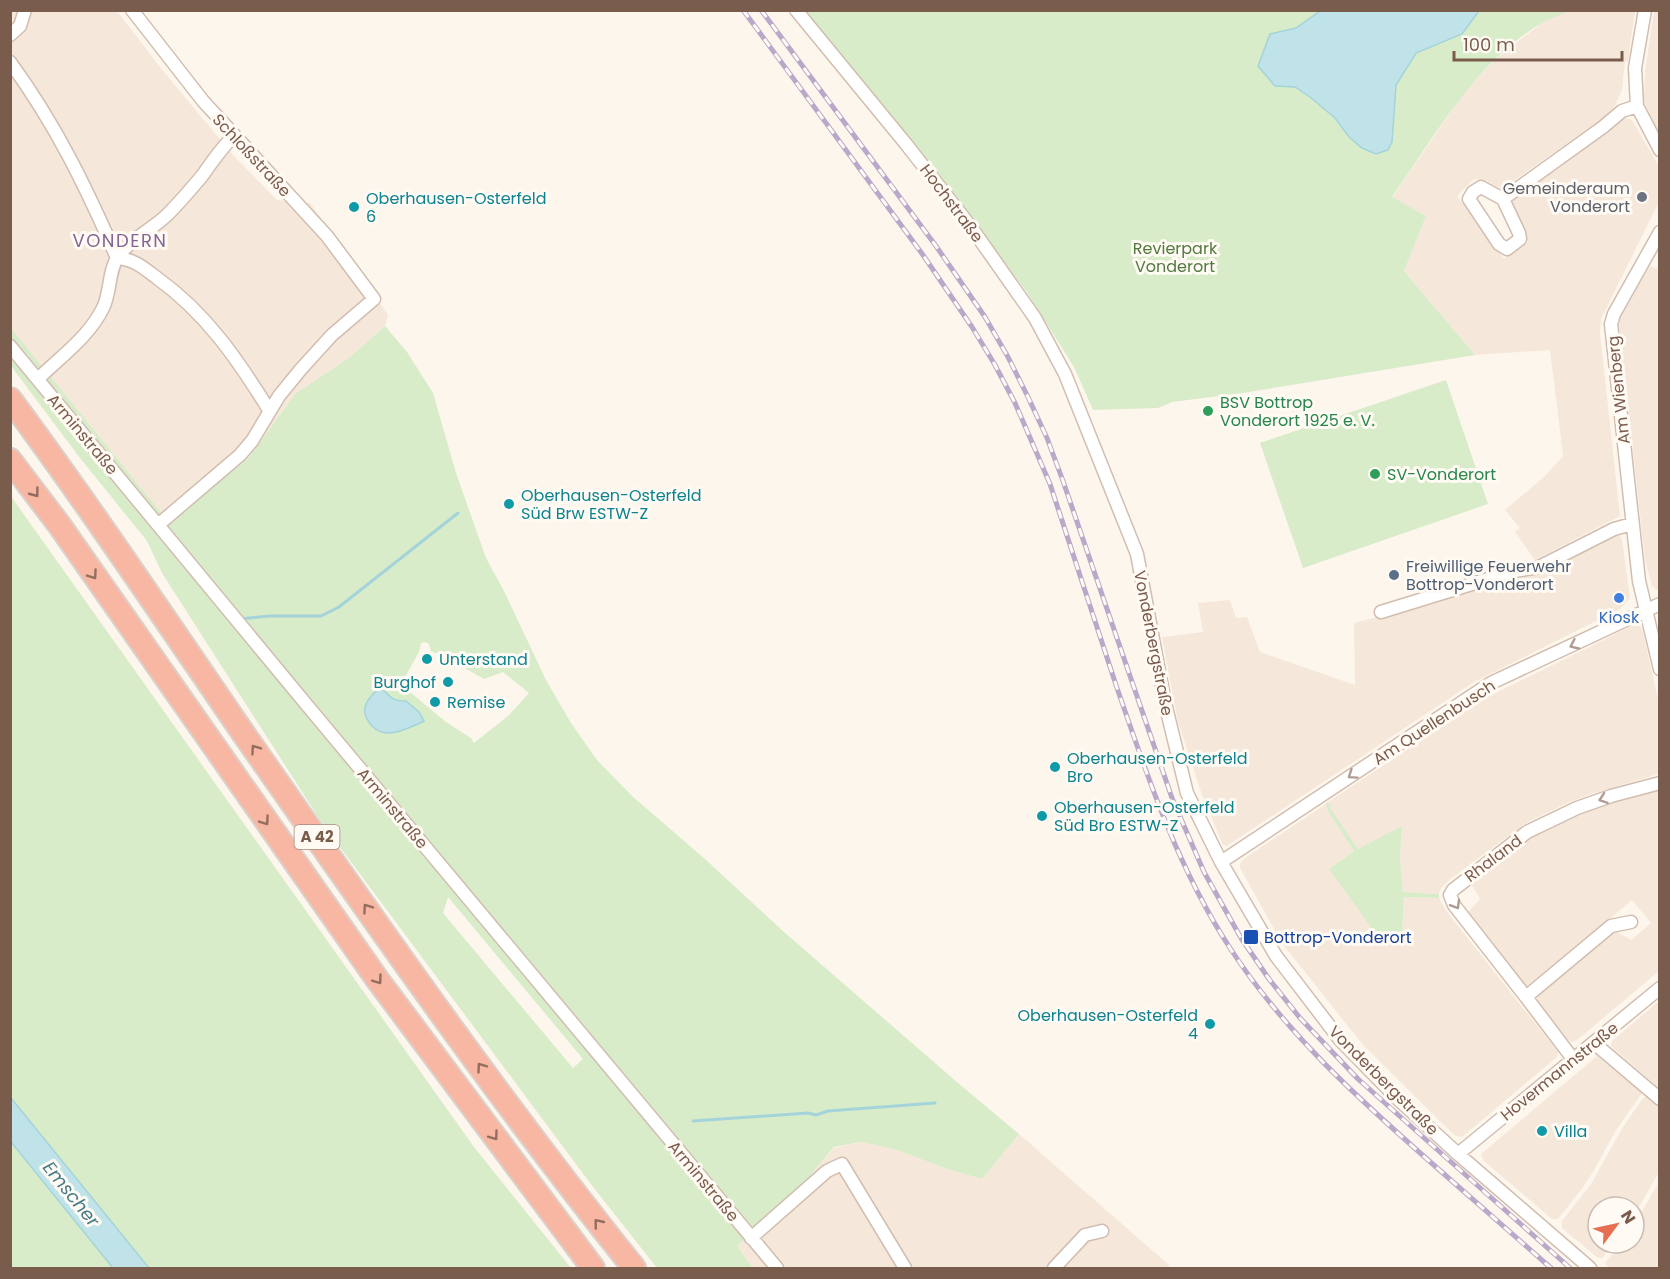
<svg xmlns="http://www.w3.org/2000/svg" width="1670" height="1279" font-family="Poppins,sans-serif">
<rect width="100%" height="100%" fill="#fdf6ec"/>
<path fill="#f5e8da" d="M 1558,10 L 1635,11 L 1628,61 L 1625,62 L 1622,89 L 1616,104 L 1609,114 L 1509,184 L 1499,188 L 1487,181 L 1474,179 L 1457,196 L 1504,259 L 1528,242 L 1511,203 L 1511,200 L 1623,119 L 1628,118 L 1632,120 L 1660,168 L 1659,202 L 1601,319 L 1600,333 L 1620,516 L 1535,560 L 1515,532 L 1520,528 L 1505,510 L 1543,478 L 1563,456 L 1550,350 L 1475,355 L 1404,271 L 1426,216 L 1392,198 L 1465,91 L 1498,57 Z
M 10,11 L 117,11 L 164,72 L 233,155 L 277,200 L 310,203 L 388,315 L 385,326 L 349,358 L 295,394 L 247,460 L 169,522 L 11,328 Z
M 1654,11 L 1660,11 L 1659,132 L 1646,106 L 1644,99 L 1645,72 Z
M 1659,258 L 1659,591 L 1652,586 L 1645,559 L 1619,326 L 1620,319 L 1645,274 L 1650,266 L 1657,269 Z
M 1612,536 L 1620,536 L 1622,539 L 1630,598 L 1620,609 L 1474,682 L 1227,846 L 1223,845 L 1202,795 L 1178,722 L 1162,637 L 1203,632 L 1198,603 L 1230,600 L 1236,618 L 1247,617 L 1260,652 L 1355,685 L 1354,623 L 1438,601 L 1516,575 Z
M 1634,625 L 1641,627 L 1643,633 L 1659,703 L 1659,774 L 1594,793 L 1567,803 L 1526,823 L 1449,880 L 1441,888 L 1439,894 L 1403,892 L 1400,858 L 1402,827 L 1358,849 L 1330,809 L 1328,802 L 1487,697 Z
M 1659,790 L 1659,971 L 1576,1041 L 1572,1042 L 1567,1039 L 1538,1002 L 1537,994 L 1614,930 L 1631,940 L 1651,923 L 1632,900 L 1531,985 L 1526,986 L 1467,913 L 1480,899 L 1471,884 L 1499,861 L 1538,833 L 1599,807 Z
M 1326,804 L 1354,851 L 1329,869 L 1402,936 L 1404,897 L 1439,898 L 1447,912 L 1558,1052 L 1557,1057 L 1462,1137 L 1456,1136 L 1449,1130 L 1363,1045 L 1282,943 L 1240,868 L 1240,863 L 1245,858 Z
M 1659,1001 L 1659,1088 L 1611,1046 L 1612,1041 Z
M 1597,1056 L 1642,1093 L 1616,1130 L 1593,1172 L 1581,1190 L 1558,1219 L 1552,1219 L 1484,1161 L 1481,1154 Z
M 1648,1096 L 1659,1106 L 1659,1172 L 1634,1216 L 1634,1207 L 1598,1207 L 1598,1243 L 1614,1243 L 1602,1258 L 1598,1258 L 1562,1228 L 1562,1221 L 1591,1184 L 1623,1127 L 1643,1098 Z
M 1019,1134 L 1170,1266 L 1164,1268 L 753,1268 L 737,1246 L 803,1184 L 834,1148 L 862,1142 L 897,1150 L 947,1169 L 982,1179 Z
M 1659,1182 L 1659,1268 L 1610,1268 L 1605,1264 L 1606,1262 L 1621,1243 L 1634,1243 L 1634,1225 Z"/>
<path fill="#d8ecc9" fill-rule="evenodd" d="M 802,11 L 1320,11 L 1296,28 L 1270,34 L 1295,87 L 1310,97 L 1335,118 L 1349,137 L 1392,142 L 1396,85 L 1416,53 L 1462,34 L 1479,11 L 1569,11 C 1559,15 1549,19 1540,24 C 1474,64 1435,136 1392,197 L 1426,216 L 1404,271 L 1475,355 L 1243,393 L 1172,402 L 1158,408 L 1093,410 L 1074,367 L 1026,291 L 949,188 Z
M 385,326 L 407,352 L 433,393 L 456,473 L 486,558 L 504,591 L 546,680 L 571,723 L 597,760 L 632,796 L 705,859 L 784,932 L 958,1083 L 1019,1134 L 982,1179 L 947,1169 L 897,1150 L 862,1142 L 834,1147 L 803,1184 L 737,1246 L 753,1268 L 657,1268 L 590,1183 L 322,823 L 162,573 L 147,541 L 80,458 L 11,366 L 11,328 L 169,522 L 247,460 L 295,394 L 349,358 ZM 425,642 L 429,644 L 431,651 L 449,659 L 484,679 L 503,672 L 529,693 L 508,716 L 474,743 L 471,738 L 446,722 L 405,688 L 399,691 L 393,686 L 397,678 L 404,679 L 419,652 L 421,643 ZM 448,897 L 583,1059 L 573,1068 L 443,913 Z
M 1446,380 L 1488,504 L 1303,568 L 1260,443 Z
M 10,495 L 474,1147 L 571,1268 L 149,1268 L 11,1098 Z
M 1328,802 L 1331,809 L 1358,849 L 1402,826 L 1400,858 L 1403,892 L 1439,894 L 1439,898 L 1404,897 L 1402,936 L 1381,941 L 1329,869 L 1354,851 L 1328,811 L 1326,804 Z
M 10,1142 L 113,1268 L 11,1268 Z"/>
<path fill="#bfe3e8" stroke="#a5d3da" stroke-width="1.5" d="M 1320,11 L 1320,10 L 1479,11 L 1462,34 L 1416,53 L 1396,85 L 1392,142 L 1388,150 L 1376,154 L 1362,148 L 1349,137 L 1335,118 L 1310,97 L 1295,87 L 1275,86 L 1258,66 L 1270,34 L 1296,28 Z
M 377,690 L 384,690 C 391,699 395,701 406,701 L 419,712 L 424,721 C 414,726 400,733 388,733 C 381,733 376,730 372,726 C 359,712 365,701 377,690 Z
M 11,1098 L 149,1268 L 113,1268 L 11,1142 Z"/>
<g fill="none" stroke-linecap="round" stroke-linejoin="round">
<path stroke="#a5d3da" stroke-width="3" d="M 240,619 L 269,616 L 321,616 L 339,607 L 458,513
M 693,1121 L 808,1113 L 816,1115 L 828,1111 L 935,1103"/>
<g stroke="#d1beb0" stroke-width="15">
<path id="minor" d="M 132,10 L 203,101 L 327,236 L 374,299 L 332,335 L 301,369 L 279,396 L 252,441 L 240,455 L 158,525
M 796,10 L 906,144 L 971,227 L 1035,318 L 1065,374 L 1137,554 L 1165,703 L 1187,793 L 1221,862 L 1276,956 L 1341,1041 L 1398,1099 L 1458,1154 L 1590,1268
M 1645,10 L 1635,68 L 1637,106 L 1660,150
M 10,35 L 20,26 L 25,10
M 10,62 C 56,125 86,187 117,258
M 1481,187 L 1503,199 L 1519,233 L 1520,239 L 1507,249 L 1499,244 L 1469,199 L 1473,192 Z
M 1503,199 L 1603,127 L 1622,111 L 1637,106
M 1660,232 L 1614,314 L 1611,324 L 1639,581 L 1660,669
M 117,258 C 134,259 144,268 157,278 C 206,313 238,360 269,410
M 10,346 L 306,704 L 777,1268
M 38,379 C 61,356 88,338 103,308 C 111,292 108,270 119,255 C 132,238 153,229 168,214 C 180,202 191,189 202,176 C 212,162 221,148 234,136
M 1381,612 L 1514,571 L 1539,567 L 1614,529 L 1632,524
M 1221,862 L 1491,683 L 1660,604
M 1526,997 L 1454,905 L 1450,895 L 1453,890 L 1527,832 L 1577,808 L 1611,796 L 1660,783
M 1594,1043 L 1660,1099
M 1573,1059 L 1526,997 L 1611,926 L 1631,922
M 1458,1154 L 1660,988
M 751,1238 L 827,1171 L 842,1164 L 905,1268
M 1054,1268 L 1085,1235 L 1102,1231"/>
</g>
<g stroke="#dad1cd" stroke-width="26">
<path id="motorway" d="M 10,399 C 90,507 165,619 241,730 C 368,912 495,1095 634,1268
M 10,460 L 60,526 L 377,979 L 593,1268"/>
</g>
<use href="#minor" stroke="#fff" stroke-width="12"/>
<use href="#motorway" stroke="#f7b7a3" stroke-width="22"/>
<g stroke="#b9a8c9" stroke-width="5">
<path id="rail" d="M 743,10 L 923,255 L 972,327 L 995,365 L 1015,403 L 1050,484 C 1072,551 1094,618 1116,685 C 1147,775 1177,867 1230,948 C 1285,1033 1361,1101 1436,1167 C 1475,1201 1513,1235 1551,1268
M 761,10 L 936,246 L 985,317 L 1008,357 L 1028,397 L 1047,438 L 1063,481 L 1172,798 L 1204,872 L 1241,938 L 1269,979 L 1300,1018 L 1358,1079 L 1570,1268"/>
</g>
<use href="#rail" stroke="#fffaf3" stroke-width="3" stroke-dasharray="9" stroke-linecap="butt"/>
</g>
<defs><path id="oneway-chevron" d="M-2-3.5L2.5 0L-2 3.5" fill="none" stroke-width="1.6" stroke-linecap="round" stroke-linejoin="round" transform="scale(1.5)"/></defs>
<g stroke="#936e5e">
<use href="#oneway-chevron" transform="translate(35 493) rotate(53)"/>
<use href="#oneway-chevron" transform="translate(93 575) rotate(55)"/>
<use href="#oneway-chevron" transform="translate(255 749) rotate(-125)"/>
<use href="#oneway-chevron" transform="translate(265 821) rotate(55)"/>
<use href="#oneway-chevron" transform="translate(367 908) rotate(-125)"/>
<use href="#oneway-chevron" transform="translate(378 980) rotate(54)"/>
<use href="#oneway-chevron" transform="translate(481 1067) rotate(-126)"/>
<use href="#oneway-chevron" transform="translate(494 1136) rotate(54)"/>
<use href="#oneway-chevron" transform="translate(598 1223) rotate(-129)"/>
</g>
<g stroke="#af9d94">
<use href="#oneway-chevron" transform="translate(1574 645) rotate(155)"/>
<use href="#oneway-chevron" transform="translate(1352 775) rotate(146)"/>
<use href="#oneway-chevron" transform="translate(1603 799) rotate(161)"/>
<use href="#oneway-chevron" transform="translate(1456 905) rotate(59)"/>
</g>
<circle fill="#6b7280" stroke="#fffaf3" stroke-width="2" cx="1642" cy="197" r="6"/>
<g fill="#0f9aa8" stroke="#fffaf3" stroke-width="2">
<circle cx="354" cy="207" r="6"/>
<circle cx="509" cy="504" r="6"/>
<circle cx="427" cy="659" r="6"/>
<circle cx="448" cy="682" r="6"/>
<circle cx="435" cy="702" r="6"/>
<circle cx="1055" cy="767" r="6"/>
<circle cx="1042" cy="816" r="6"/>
<circle cx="1210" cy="1024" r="6"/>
<circle cx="1542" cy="1131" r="6"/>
</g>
<g fill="#2e9e5b" stroke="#fffaf3" stroke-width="2">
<circle cx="1208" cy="411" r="6"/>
<circle cx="1375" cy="474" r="6"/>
</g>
<circle fill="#5c6f8a" stroke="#fffaf3" stroke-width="2" cx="1394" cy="575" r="6"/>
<circle fill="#3f7fe0" stroke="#fffaf3" stroke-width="2" cx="1619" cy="598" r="6"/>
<rect fill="#1a4fb4" stroke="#fffaf3" stroke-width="2" x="1243" y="929" width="16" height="16" rx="3"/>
<g text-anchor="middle" stroke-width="6" stroke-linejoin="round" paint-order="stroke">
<rect fill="#fffaf3" stroke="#a28b7f" stroke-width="1.5" x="294.5" y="825" width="45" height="24" rx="4.5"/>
<g font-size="15" font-weight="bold" fill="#7a5c4d">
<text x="317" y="842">A 42</text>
</g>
<g font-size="16" fill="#7a5c4d" stroke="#fffaf3">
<text transform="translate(252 155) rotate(47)" y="6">Schloßstraße</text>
<text transform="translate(952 203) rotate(53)" y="6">Hochstraße</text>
<text transform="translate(1618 390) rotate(-96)" y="6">Am Wienberg</text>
<text transform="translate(83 434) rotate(50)" y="6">Arminstraße</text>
<text transform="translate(1154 643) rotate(79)" y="6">Vonderbergstraße</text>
<text transform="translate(1434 722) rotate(-33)" y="6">Am Quellenbusch</text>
<text transform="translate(393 808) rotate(50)" y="6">Arminstraße</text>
<text transform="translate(1493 858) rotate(-37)" y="6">Rhaland</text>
<text transform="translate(1559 1071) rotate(-39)" y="6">Hovermannstraße</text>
<text transform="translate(1384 1080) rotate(45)" y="6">Vonderbergstraße</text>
<text transform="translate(704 1181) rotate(50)" y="6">Arminstraße</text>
</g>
<g font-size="16" fill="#5b616d" stroke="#fffaf3" text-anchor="end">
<text x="1630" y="194">Gemeinderaum<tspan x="1630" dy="18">Vonderort</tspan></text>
</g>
<g font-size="16" fill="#0d838f" stroke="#fffaf3" text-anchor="start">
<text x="366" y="204">Oberhausen-Osterfeld<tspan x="366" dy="18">6</tspan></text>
<text x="521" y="501">Oberhausen-Osterfeld<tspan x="521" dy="18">Süd Brw ESTW-Z</tspan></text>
<text x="439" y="665">Unterstand</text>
<text x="436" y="688" text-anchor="end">Burghof</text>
<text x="447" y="708">Remise</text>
<text x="1067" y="764">Oberhausen-Osterfeld<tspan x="1067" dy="18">Bro</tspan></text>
<text x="1054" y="813">Oberhausen-Osterfeld<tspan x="1054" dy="18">Süd Bro ESTW-Z</tspan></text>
<text x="1198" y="1021" text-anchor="end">Oberhausen-Osterfeld<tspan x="1198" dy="18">4</tspan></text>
<text x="1554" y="1137">Villa</text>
</g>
<g font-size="16" fill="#537a41" stroke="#fffaf3">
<text x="1175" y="254">Revierpark<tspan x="1175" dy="18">Vonderort</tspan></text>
</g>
<g font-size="16" fill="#27864d" stroke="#fffaf3" text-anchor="start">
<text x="1220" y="408">BSV Bottrop<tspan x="1220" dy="18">Vonderort 1925 e. V.</tspan></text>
<text x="1387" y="480">SV-Vonderort</text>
</g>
<g font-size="16" fill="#4e5e75" stroke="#fffaf3" text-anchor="start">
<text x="1406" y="572">Freiwillige Feuerwehr<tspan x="1406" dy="18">Bottrop-Vonderort</tspan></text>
</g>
<g font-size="16" fill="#366cbe" stroke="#fffaf3">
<text x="1619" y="623">Kiosk</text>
</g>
<g font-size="16" fill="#164399" stroke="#fffaf3" text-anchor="start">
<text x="1264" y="943">Bottrop-Vonderort</text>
</g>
<g font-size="18" letter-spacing="1.5" fill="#846695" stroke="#fffaf3">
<text x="120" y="247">VONDERN</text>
</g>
<g font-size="18" font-style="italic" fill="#437c86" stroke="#fffaf3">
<text transform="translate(71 1194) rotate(51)" y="6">Emscher</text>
</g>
</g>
<rect width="1670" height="1279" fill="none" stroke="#7a5c4d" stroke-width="24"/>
<g transform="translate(1616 1225) rotate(57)"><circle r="28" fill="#fffaf3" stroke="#cabbb1" stroke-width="1.5"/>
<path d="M0-4.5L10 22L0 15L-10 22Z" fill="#e76f51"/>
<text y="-9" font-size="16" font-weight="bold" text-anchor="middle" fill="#7a5c4d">N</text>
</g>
<path d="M1454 51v9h168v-9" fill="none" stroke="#7a5c4d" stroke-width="3"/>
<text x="1463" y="51" font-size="18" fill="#7a5c4d" stroke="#fffaf3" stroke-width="4.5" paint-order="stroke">100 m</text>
</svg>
